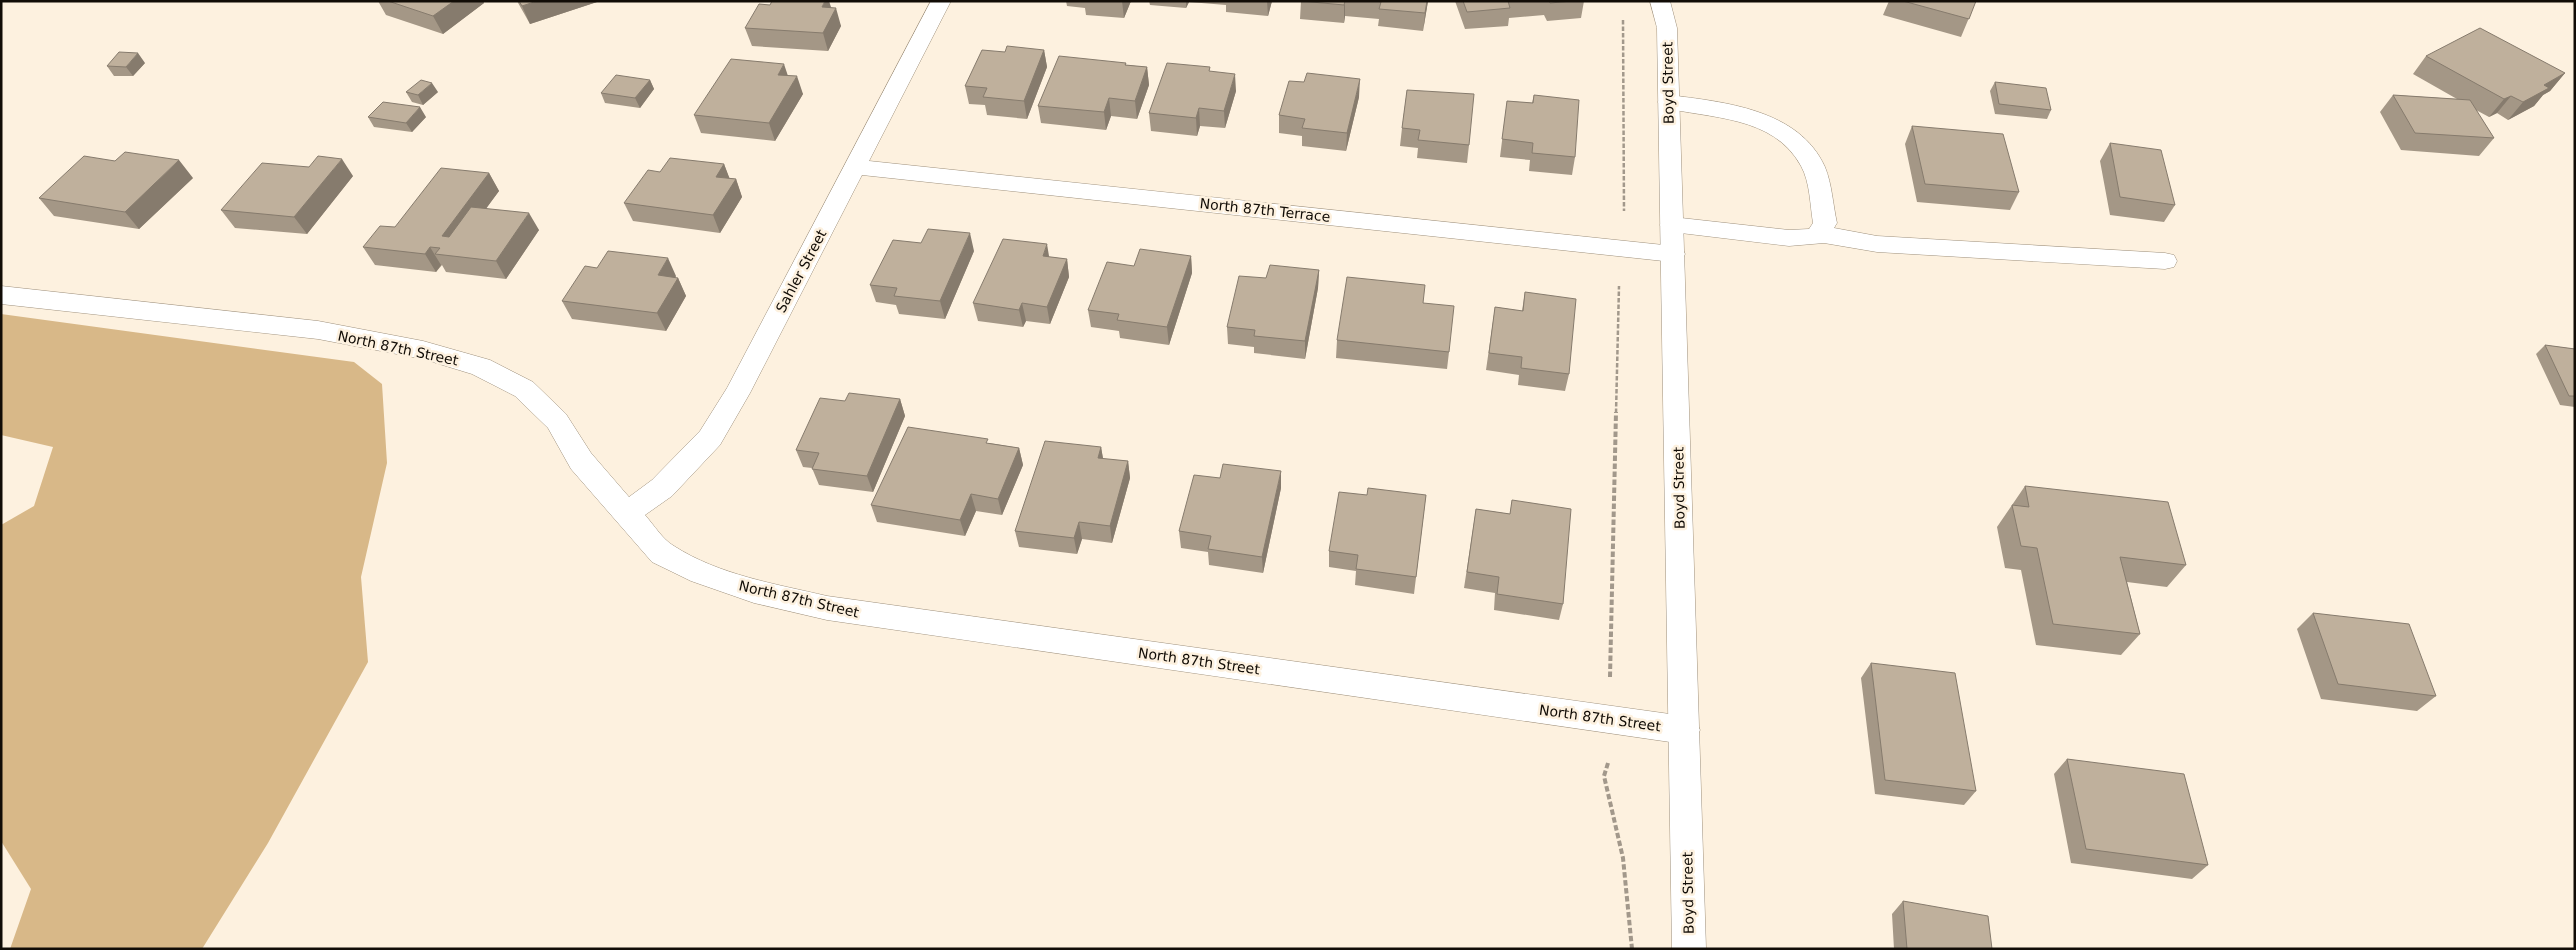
<svg xmlns="http://www.w3.org/2000/svg" width="2576" height="950" font-family="'DejaVu Sans',sans-serif">
<rect width="100%" height="100%" fill="#fdf1df"/>
<path fill="#d8b888" d="M 1,314 L 354,362 L 382,384 L 387,463 L 361,577 L 368,662 L 268,843 L 202,949 L 10,949 L 31,889 L 1,841 L 1,525 L 34,506 L 53,447 L 1,435 Z"/>
<g fill="none" stroke-linecap="round" stroke-linejoin="round">
<g stroke="#9f917d" stroke-width="1">
<path id="service" d="M 1669,95 C 1724,102 1799,109 1825,167 C 1832,184 1833,205 1837,223 L 1834,228 L 1877,236 L 2165,253 L 2174,255 L 2177,261 L 2174,267 L 2165,269 L 1877,252 L 1824,243 L 1789,246 L 1664,231 L 1660,225 L 1664,219 L 1672,217 L 1789,230 L 1809,229 L 1813,223 C 1810,205 1810,182 1801,166 C 1773,115 1710,119 1661,107 L 1658,102 L 1661,97 Z"/>
</g>
<g stroke="#9f917d" stroke-width="1">
<path id="minor" d="M 931,1 L 951,1 L 869,161 L 1673,246 L 1682,248 L 1685,254 L 1682,260 L 1673,262 L 862,175 L 750,393 L 720,445 L 672,496 L 645,515 C 654,525 663,540 674,546 C 719,575 776,584 827,596 L 1684,716 L 1695,720 L 1700,730 L 1695,740 L 1684,744 L 827,620 L 754,603 L 691,581 L 652,562 L 571,469 L 548,428 L 515,396 L 472,374 L 423,359 L 318,339 L 1,304 L 1,286 L 318,321 L 423,341 L 490,360 L 533,382 L 566,414 L 591,453 L 629,497 L 652,480 L 700,431 L 727,388 Z"/>
</g>
<g stroke="#9f917d" stroke-width="1">
<path id="tertiary" d="M 1650,1 L 1670,1 L 1677,28 L 1706,949 L 1672,949 L 1657,28 Z"/>
</g>
<path stroke="#a2988b" stroke-width="2.5" stroke-dasharray="4.5 2" stroke-linecap="butt" d="M 1623,20 L 1624,211
M 1616,413 L 1619,286"/>
<path stroke="#a2988b" stroke-width="4" stroke-dasharray="5.5 2.5" stroke-linecap="butt" d="M 1610,677 L 1616,412
M 1608,763 L 1604,776 L 1623,858 L 1632,949"/>
<use href="#service" fill="#fff" fill-rule="evenodd"/>
<use href="#minor" fill="#fff" fill-rule="evenodd"/>
<use href="#tertiary" fill="#fff" fill-rule="evenodd"/>
</g>
<path fill="#a49786" d="M 378,1 L 483,1 L 484,3 L 443,34 L 386,15 Z
M 517,1 L 600,1 L 530,24 Z
M 1066,1 L 1131,1 L 1124,18 L 1086,15 L 1085,8 L 1067,6 Z
M 1149,1 L 1272,1 L 1268,16 L 1226,12 L 1226,5 L 1189,2 L 1186,8 L 1150,5 Z
M 1301,1 L 1428,1 L 1423,31 L 1378,26 L 1379,19 L 1345,16 L 1344,23 L 1300,19 Z
M 1455,1 L 1584,1 L 1581,18 L 1547,21 L 1544,15 L 1509,18 L 1508,26 L 1465,29 Z
M 1889,1 L 1976,1 L 1961,37 L 1883,15 Z
M 831,8 L 841,26 L 828,51 L 752,46 L 745,28 Z
M 1044,50 L 1047,67 L 1027,119 L 987,115 L 985,105 L 969,104 L 965,86 L 1005,52 Z
M 2426,56 L 2565,73 L 2550,91 L 2543,95 L 2534,106 L 2508,120 L 2497,113 L 2489,117 L 2476,110 L 2494,138 L 2479,156 L 2401,150 L 2380,112 L 2393,95 L 2457,99 L 2413,74 Z
M 145,63 L 133,76 L 114,76 L 107,66 Z
M 1126,63 L 1126,65 L 1147,67 L 1149,85 L 1137,119 L 1111,116 L 1106,130 L 1041,123 L 1038,106 Z
M 1210,71 L 1236,91 L 1225,128 L 1200,126 L 1197,136 L 1151,131 L 1149,113 Z
M 788,76 L 803,94 L 775,141 L 701,133 L 694,115 Z
M 650,80 L 654,89 L 640,108 L 605,103 L 601,93 Z
M 1995,82 L 2051,110 L 2047,119 L 1995,114 L 1990,91 Z
M 1407,90 L 1469,145 L 1467,163 L 1417,158 L 1418,148 L 1400,146 L 1402,128 Z
M 406,92 L 438,92 L 423,105 L 412,102 Z
M 1534,95 L 1575,157 L 1572,175 L 1529,171 L 1530,160 L 1500,157 L 1507,101 L 1532,103 Z
M 1359,97 L 1346,151 L 1302,146 L 1302,136 L 1279,133 L 1279,115 Z
M 368,117 L 426,117 L 412,132 L 374,127 Z
M 1912,126 L 2019,192 L 2010,210 L 1917,202 L 1905,144 Z
M 2110,143 L 2175,205 L 2164,222 L 2110,215 L 2100,161 Z
M 724,164 L 729,178 L 736,179 L 742,197 L 720,233 L 633,221 L 624,203 L 660,172 Z
M 309,167 L 353,176 L 307,234 L 235,228 L 221,210 Z
M 489,173 L 499,191 L 486,208 L 539,230 L 506,279 L 446,272 L 442,265 L 436,272 L 375,265 L 363,247 L 395,227 Z
M 193,178 L 139,229 L 54,216 L 39,198 Z
M 974,251 L 945,319 L 899,314 L 896,305 L 876,302 L 870,285 Z
M 1191,256 L 1192,273 L 1169,345 L 1120,338 L 1119,331 L 1091,327 L 1088,310 L 1134,266 Z
M 1049,257 L 1067,259 L 1069,277 L 1050,324 L 1026,321 L 1023,327 L 978,321 L 973,303 Z
M 1319,270 L 1318,288 L 1305,359 L 1254,353 L 1254,347 L 1228,344 L 1227,327 L 1266,278 Z
M 676,276 L 675,278 L 678,278 L 686,296 L 666,331 L 572,319 L 562,301 Z
M 1525,292 L 1569,374 L 1565,391 L 1518,385 L 1519,375 L 1486,370 L 1495,307 L 1522,311 Z
M 1423,303 L 1449,352 L 1447,369 L 1336,358 L 1337,340 Z
M 2545,345 L 2575,349 L 2575,407 L 2560,405 L 2536,354 Z
M 900,399 L 905,416 L 873,492 L 819,485 L 812,468 L 803,467 L 796,450 L 845,401 Z
M 989,443 L 1019,448 L 1023,465 L 1002,515 L 976,511 L 965,536 L 877,522 L 871,505 Z
M 1101,447 L 1103,459 L 1128,461 L 1130,478 L 1112,543 L 1082,539 L 1077,554 L 1019,547 L 1015,531 Z
M 2025,486 L 2186,565 L 2167,587 L 2127,582 L 2140,634 L 2121,655 L 2036,645 L 2021,570 L 2005,568 L 1997,527 Z
M 1281,488 L 1263,573 L 1209,565 L 1208,552 L 1181,548 L 1179,531 Z
M 1367,495 L 1426,495 L 1414,594 L 1355,585 L 1356,571 L 1329,567 L 1329,551 Z
M 1512,500 L 1563,604 L 1559,620 L 1494,610 L 1495,593 L 1464,588 L 1476,509 L 1510,514 Z
M 2313,613 L 2436,696 L 2417,711 L 2321,699 L 2297,629 Z
M 1871,663 L 1976,791 L 1964,805 L 1875,794 L 1861,678 Z
M 2067,759 L 2208,865 L 2192,879 L 2071,863 L 2054,774 Z
M 1903,901 L 1992,949 L 1894,949 L 1892,914 Z"/>
<path fill="#867b6d" d="M 454,1 L 483,1 L 484,3 L 443,34 L 433,16 Z
M 537,1 L 600,1 L 530,24 L 522,6 Z
M 825,1 L 829,1 L 833,13 L 836,8 L 841,26 L 828,51 L 823,33 L 822,7 Z
M 1122,1 L 1131,1 L 1124,18 Z
M 1186,1 L 1189,2 L 1186,8 Z
M 1267,1 L 1272,1 L 1268,16 Z
M 1345,1 L 1345,16 L 1344,23 L 1344,5 Z
M 1427,1 L 1428,1 L 1423,31 L 1425,13 Z
M 1044,50 L 1047,67 L 1027,119 L 1024,101 Z
M 138,53 L 145,63 L 133,76 L 126,67 Z
M 784,64 L 790,82 L 778,75 Z
M 1147,67 L 1149,85 L 1137,119 L 1135,101 Z
M 2565,73 L 2550,91 L 2543,95 L 2534,106 L 2508,120 L 2523,102 L 2544,85 Z
M 1235,74 L 1236,91 L 1225,128 L 1224,111 Z
M 797,76 L 803,94 L 775,141 L 769,123 Z
M 1360,79 L 1359,97 L 1346,151 L 1347,133 Z
M 650,80 L 654,89 L 640,108 L 635,98 Z
M 432,83 L 438,92 L 423,105 L 418,95 Z
M 2511,96 L 2497,113 L 2489,117 L 2504,99 Z
M 1109,98 L 1111,116 L 1106,130 L 1104,112 Z
M 420,107 L 426,117 L 412,132 L 406,123 Z
M 1199,108 L 1200,126 L 1197,136 L 1196,118 Z
M 342,159 L 353,176 L 307,234 L 294,217 Z
M 179,160 L 193,178 L 139,229 L 125,212 Z
M 724,164 L 731,182 L 716,177 Z
M 489,173 L 499,191 L 453,254 L 442,236 Z
M 736,179 L 742,197 L 720,233 L 713,215 Z
M 529,213 L 539,230 L 506,279 L 496,261 Z
M 970,233 L 974,251 L 945,319 L 940,301 Z
M 1047,244 L 1050,262 L 1043,256 Z
M 430,247 L 441,265 L 436,272 L 425,254 Z
M 1191,256 L 1192,273 L 1169,345 L 1167,327 Z
M 668,258 L 676,276 L 666,293 L 658,275 Z
M 1067,259 L 1069,277 L 1050,324 L 1047,307 Z
M 1319,270 L 1318,288 L 1305,359 L 1305,341 Z
M 678,278 L 686,296 L 666,331 L 657,313 Z
M 1022,303 L 1026,321 L 1023,327 L 1019,310 Z
M 900,399 L 905,416 L 873,492 L 867,476 Z
M 1101,447 L 1104,464 L 1098,458 Z
M 1019,448 L 1023,465 L 1002,515 L 998,499 Z
M 1128,461 L 1130,478 L 1112,543 L 1110,526 Z
M 1281,471 L 1281,488 L 1263,573 L 1262,557 Z
M 971,494 L 976,511 L 965,536 L 960,520 Z
M 1079,522 L 1082,539 L 1077,554 L 1074,538 Z"/>
<path fill="#bfb09c" stroke="#867b6d" d="M 388,1 L 454,1 L 433,16 Z
M 519,1 L 537,1 L 522,6 Z
M 772,1 L 825,1 L 822,7 L 836,8 L 823,33 L 745,28 L 759,4 L 770,5 Z
M 1301,1 L 1345,1 L 1344,5 Z
M 1377,1 L 1427,1 L 1425,13 L 1379,9 L 1381,2 Z
M 1463,1 L 1508,1 L 1510,8 L 1467,12 Z
M 1549,1 L 1572,1 L 1550,3 Z
M 1903,1 L 1976,1 L 1969,19 Z
M 2480,28 L 2565,73 L 2544,85 L 2549,88 L 2523,102 L 2511,96 L 2504,99 L 2426,56 Z
M 1007,46 L 1044,50 L 1024,101 L 983,97 L 987,88 L 965,86 L 982,50 L 1005,52 Z
M 119,52 L 138,53 L 126,67 L 107,66 Z
M 1059,56 L 1126,63 L 1125,65 L 1147,67 L 1135,101 L 1109,98 L 1104,112 L 1038,106 Z
M 731,59 L 784,64 L 778,75 L 797,76 L 769,123 L 694,115 Z
M 1167,63 L 1210,67 L 1209,71 L 1235,74 L 1224,111 L 1199,108 L 1196,118 L 1149,113 Z
M 1307,73 L 1360,79 L 1347,133 L 1302,128 L 1305,119 L 1279,115 L 1289,81 L 1304,82 Z
M 616,75 L 650,80 L 635,98 L 601,93 Z
M 421,80 L 432,83 L 418,95 L 406,92 Z
M 1995,82 L 2046,88 L 2051,110 L 1999,104 Z
M 1407,90 L 1474,94 L 1469,145 L 1418,140 L 1420,130 L 1402,128 Z
M 1534,95 L 1579,100 L 1575,157 L 1532,153 L 1533,143 L 1502,139 L 1507,101 L 1533,103 Z
M 2393,95 L 2470,100 L 2494,138 L 2415,133 Z
M 383,102 L 420,107 L 406,123 L 368,117 Z
M 1912,126 L 2003,134 L 2019,192 L 1925,184 Z
M 2110,143 L 2161,150 L 2175,205 L 2120,197 Z
M 125,152 L 179,160 L 125,212 L 39,198 L 84,156 L 115,161 Z
M 318,156 L 342,159 L 294,217 L 221,210 L 262,163 L 309,167 Z
M 670,158 L 724,164 L 716,177 L 736,179 L 713,215 L 624,203 L 648,170 L 660,172 Z
M 441,168 L 489,173 L 442,236 L 449,237 L 471,207 L 529,213 L 496,261 L 435,254 L 440,248 L 430,247 L 425,254 L 363,247 L 380,226 L 395,227 Z
M 928,229 L 970,233 L 940,301 L 894,296 L 897,288 L 870,285 L 893,240 L 921,243 Z
M 1003,239 L 1047,244 L 1043,256 L 1067,259 L 1047,307 L 1022,303 L 1019,310 L 973,303 Z
M 1140,249 L 1191,256 L 1167,327 L 1117,320 L 1119,314 L 1088,310 L 1107,262 L 1134,266 Z
M 608,251 L 668,258 L 658,275 L 678,278 L 657,313 L 562,301 L 585,266 L 597,268 Z
M 1270,265 L 1319,270 L 1305,341 L 1254,336 L 1255,330 L 1227,327 L 1239,276 L 1266,278 Z
M 1347,277 L 1425,285 L 1423,303 L 1454,306 L 1449,352 L 1337,340 Z
M 1525,292 L 1576,299 L 1569,374 L 1521,368 L 1522,357 L 1489,353 L 1495,307 L 1523,311 Z
M 2545,345 L 2575,349 L 2575,396 L 2569,396 Z
M 849,393 L 900,399 L 867,476 L 812,469 L 819,453 L 796,450 L 820,398 L 845,401 Z
M 908,427 L 988,439 L 986,443 L 1019,448 L 998,499 L 971,494 L 960,520 L 871,505 Z
M 1045,441 L 1101,447 L 1098,458 L 1128,461 L 1110,526 L 1079,522 L 1074,538 L 1015,531 Z
M 1223,464 L 1281,471 L 1262,557 L 1208,549 L 1211,536 L 1179,531 L 1194,475 L 1220,478 Z
M 2025,486 L 2168,502 L 2186,565 L 2120,557 L 2140,634 L 2053,624 L 2037,548 L 2021,546 L 2012,505 L 2029,507 Z
M 1368,488 L 1426,495 L 1416,577 L 1356,569 L 1358,555 L 1329,551 L 1339,492 L 1367,495 Z
M 1512,500 L 1571,509 L 1563,604 L 1497,594 L 1499,577 L 1467,572 L 1476,509 L 1510,514 Z
M 2313,613 L 2409,624 L 2436,696 L 2338,684 Z
M 1871,663 L 1955,673 L 1976,791 L 1885,780 Z
M 2067,759 L 2184,774 L 2208,865 L 2086,849 Z
M 1903,901 L 1988,916 L 1992,949 L 1907,949 Z"/>
<g text-anchor="middle" stroke-width="5" stroke-linejoin="round" paint-order="stroke">
<g font-size="14" fill="#110c06" stroke="#fdf1df">
<text transform="translate(1668 83) rotate(-91)" y="5">Boyd Street</text>
<text transform="translate(1265 210) rotate(6)" y="5">North 87th Terrace</text>
<text transform="translate(801 271) rotate(-62)" y="5">Sahler Street</text>
<text transform="translate(398 348) rotate(12)" y="5">North 87th Street</text>
<text transform="translate(1679 488) rotate(-91)" y="5">Boyd Street</text>
<text transform="translate(799 599) rotate(13)" y="5">North 87th Street</text>
<text transform="translate(1199 661) rotate(8)" y="5">North 87th Street</text>
<text transform="translate(1600 718) rotate(8)" y="5">North 87th Street</text>
<text transform="translate(1688 893) rotate(-91)" y="5">Boyd Street</text>
</g>
</g>
<rect width="2576" height="950" fill="none" stroke="#110c06" stroke-width="5"/>
</svg>
